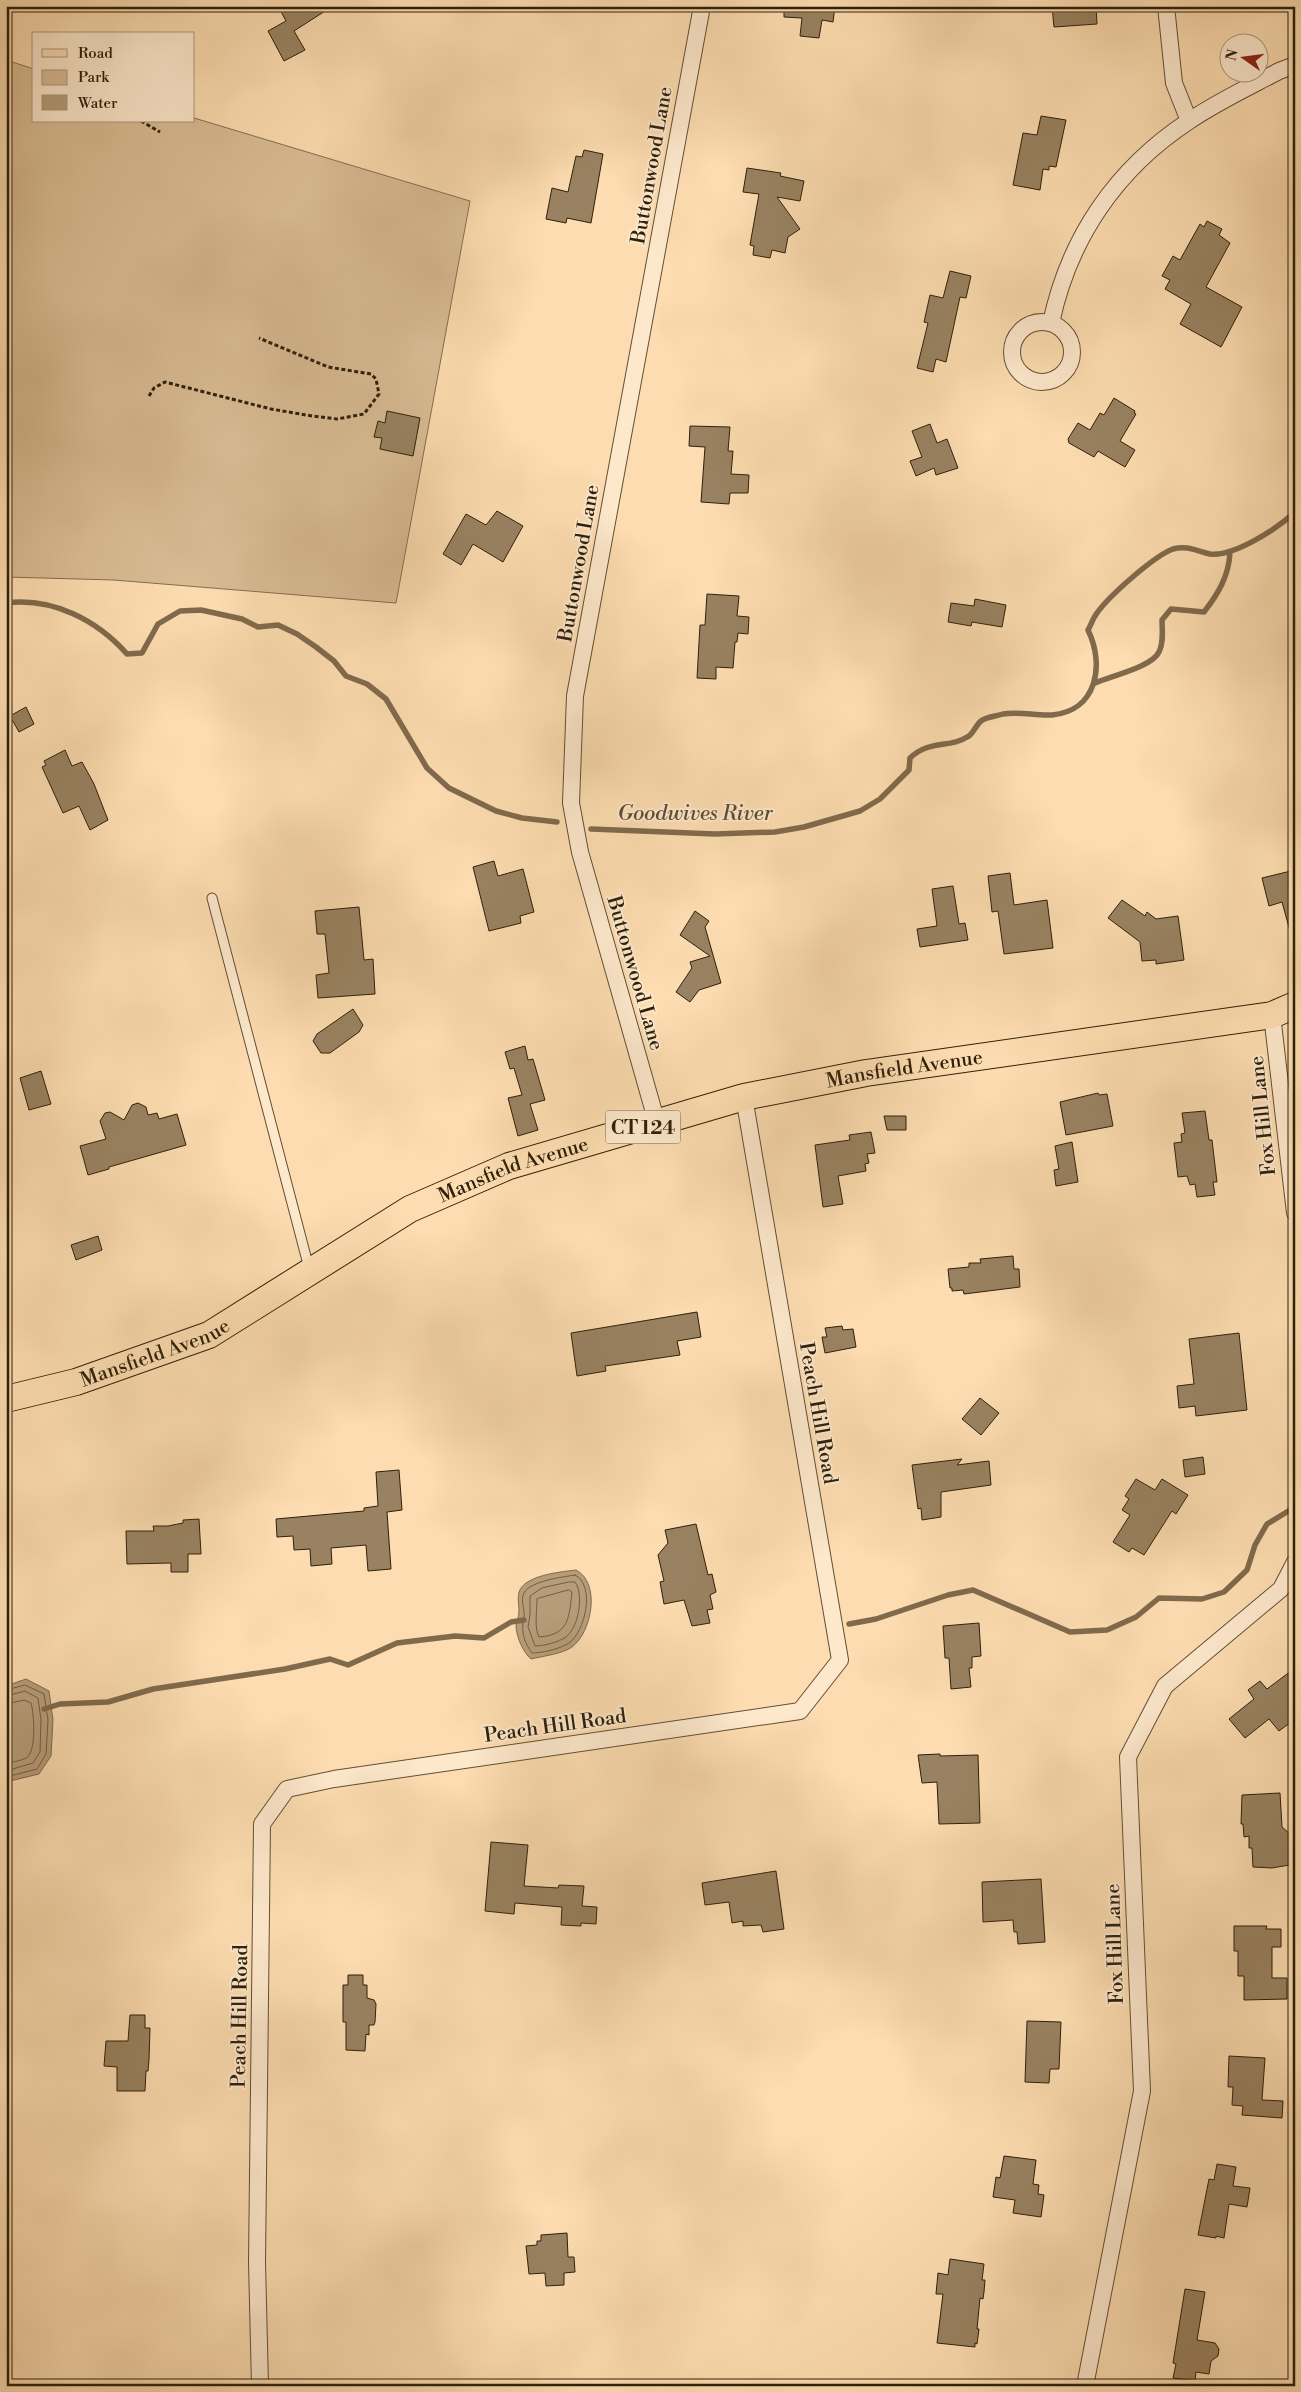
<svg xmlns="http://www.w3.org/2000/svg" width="1301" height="2392" font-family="'Libre Bodoni',serif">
<rect width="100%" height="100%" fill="#fcdcb0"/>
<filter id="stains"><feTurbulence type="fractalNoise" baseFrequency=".004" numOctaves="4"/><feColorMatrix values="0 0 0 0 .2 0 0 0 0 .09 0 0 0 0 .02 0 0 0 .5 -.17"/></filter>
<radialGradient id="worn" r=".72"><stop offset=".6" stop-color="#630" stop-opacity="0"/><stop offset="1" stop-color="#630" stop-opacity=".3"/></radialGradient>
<path fill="#d9bc94" stroke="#846e50" d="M 6,60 L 34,69 L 34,121 L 194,121 L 194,118 L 470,201 L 396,603 L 114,580 L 6,577 Z"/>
<path fill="#b69c78" stroke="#806a4c" d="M 576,1570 C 601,1583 592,1632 572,1647 C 562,1654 543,1656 531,1659 C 523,1652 517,1638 516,1627 C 516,1622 519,1617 519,1612 C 519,1601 515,1591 526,1583 C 539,1574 560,1572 576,1570 Z
M 26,1679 L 49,1691 L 53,1720 L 51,1756 L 39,1774 L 6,1782 L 6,1686 Z"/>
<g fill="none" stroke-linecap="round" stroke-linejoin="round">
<path stroke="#725e42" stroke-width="1" d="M 575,1575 C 596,1585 585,1632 569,1643 C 560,1649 542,1653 532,1653 C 523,1641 521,1630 524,1616 C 525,1609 520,1600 524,1593 C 530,1581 563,1577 575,1575 Z
M 569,1582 L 575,1582 C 584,1594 579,1627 566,1637 C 559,1642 544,1646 535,1646 L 528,1627 L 530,1615 L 530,1596 L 542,1588 Z
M 569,1590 L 572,1592 C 569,1616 570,1635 539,1637 C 534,1628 537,1611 537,1599 Z
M 6,1690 L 25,1685 L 44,1694 L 48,1720 L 46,1754 L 37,1769 L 6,1777
M 6,1696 L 25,1691 L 38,1698 L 41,1720 L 40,1752 L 33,1763 L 6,1771
M 6,1704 L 24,1700 L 31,1703 C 34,1713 37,1752 26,1758 C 21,1761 12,1762 6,1763"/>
<path stroke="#806a4c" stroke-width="5.5" d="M 6,603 C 52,597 97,620 127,654 L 142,653 L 158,624 L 180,611 L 201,610 L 242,619 L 258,627 L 278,625 L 297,634 L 316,647 L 334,661 L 346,676 L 367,684 L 386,699 L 427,768 L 449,788 L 496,811 L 522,818 L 557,822
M 1095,683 C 1111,676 1152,667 1159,652 C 1164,642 1162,630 1162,620 L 1171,609 L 1204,612 C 1218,594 1229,576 1230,552
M 591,829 L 715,834 L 775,832 L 804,827 L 860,811 L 880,799 L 909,770 L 910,758 C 930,739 949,749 969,736 C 974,732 976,725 981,721 C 986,717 997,716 1003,714 C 1018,711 1036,716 1052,715 C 1097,711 1105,665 1088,630 C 1091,625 1093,618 1097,613 C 1109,596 1154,556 1173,549 C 1187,545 1197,551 1210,554 C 1234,557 1278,528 1295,512
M 849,1624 L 876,1619 L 948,1595 L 973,1590 L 1070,1632 L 1107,1630 L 1136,1617 L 1159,1598 L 1202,1599 L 1224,1592 L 1247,1570 L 1255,1545 L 1267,1524 L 1295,1507
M 44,1709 L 60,1704 L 108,1702 L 153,1689 L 285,1669 L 330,1659 L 348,1665 L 397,1643 L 455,1636 L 484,1638 L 511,1622 L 524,1620"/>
</g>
<path fill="#998261" stroke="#2e200b" d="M 278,6 L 333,6 L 294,31 L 305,50 L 284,61 L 268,31 L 286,21 Z
M 784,6 L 835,6 L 833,22 L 822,20 L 819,38 L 800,36 L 802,18 L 784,17 Z
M 1052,6 L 1096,6 L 1097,24 L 1054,27 Z
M 1041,116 L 1066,120 L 1056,167 L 1049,166 L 1049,170 L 1043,169 L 1040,190 L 1013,185 L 1023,133 L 1037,135 Z
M 584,150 L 603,154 L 591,223 L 567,218 L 566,223 L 546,219 L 552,188 L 568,192 L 576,156 L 582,157 Z
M 747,168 L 781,173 L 780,176 L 804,181 L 800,201 L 777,197 L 800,229 L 788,237 L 785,253 L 772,250 L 770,258 L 753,255 L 754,246 L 750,245 L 759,194 L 743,192 Z
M 1207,221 L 1222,229 L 1219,235 L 1230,243 L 1206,287 L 1242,307 L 1221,347 L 1180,324 L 1191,304 L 1165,289 L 1170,280 L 1162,276 L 1173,256 L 1180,260 L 1200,224 L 1204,227 Z
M 950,271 L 971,276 L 966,298 L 960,297 L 946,362 L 936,359 L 933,372 L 917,368 L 928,323 L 924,322 L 930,295 L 943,298 Z
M 1114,398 L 1135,411 L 1134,413 L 1136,414 L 1120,441 L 1135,450 L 1125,467 L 1098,451 L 1094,457 L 1069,443 L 1068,439 L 1078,423 L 1090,430 L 1100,413 L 1104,415 Z
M 387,411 L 420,418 L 413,456 L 380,449 L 382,438 L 374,437 L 378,421 L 385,423 Z
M 930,424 L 937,443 L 947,439 L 958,468 L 936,475 L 934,468 L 916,476 L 910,461 L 922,457 L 912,431 Z
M 690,426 L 730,427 L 728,451 L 733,451 L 731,474 L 749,475 L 748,493 L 730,493 L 729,504 L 701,502 L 705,447 L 689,446 Z
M 497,511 L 523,526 L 503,562 L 473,544 L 461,565 L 443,554 L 466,514 L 486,525 Z
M 707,594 L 739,596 L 737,616 L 749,617 L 748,634 L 738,633 L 737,642 L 735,642 L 733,668 L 716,667 L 716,679 L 697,678 L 700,625 L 705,625 Z
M 975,599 L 1006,605 L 1002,627 L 972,622 L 971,626 L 948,622 L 951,603 L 974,606 Z
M 26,707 L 34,724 L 19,732 L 10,716 Z
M 65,750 L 72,766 L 82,762 L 94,784 L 108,820 L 90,830 L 79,806 L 63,813 L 42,767 L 46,765 L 44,761 Z
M 494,861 L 498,876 L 523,869 L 534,912 L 520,916 L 521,923 L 489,931 L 473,867 Z
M 1295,870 L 1295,931 L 1290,931 L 1282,902 L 1269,906 L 1262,878 Z
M 1010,873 L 1014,905 L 1047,900 L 1053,948 L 1004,954 L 998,911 L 992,912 L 988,876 Z
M 953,886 L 959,924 L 965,923 L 968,940 L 920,947 L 917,929 L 937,926 L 932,889 Z
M 1122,900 L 1145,916 L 1147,912 L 1156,919 L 1178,916 L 1184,960 L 1156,964 L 1156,960 L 1142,961 L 1140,942 L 1108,918 Z
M 359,907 L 364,960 L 373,959 L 375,994 L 318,998 L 316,975 L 329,973 L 325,934 L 317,934 L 315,911 Z
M 695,911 L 709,921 L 705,927 L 721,983 L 699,990 L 690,1002 L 676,992 L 692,968 L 690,962 L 710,956 L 680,935 Z
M 353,1009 L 363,1025 L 359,1032 L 330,1053 L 321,1053 L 313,1041 L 317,1034 Z
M 525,1046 L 528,1060 L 533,1059 L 545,1100 L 530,1104 L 538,1130 L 518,1136 L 508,1098 L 522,1095 L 514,1068 L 510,1069 L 505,1052 Z
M 41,1071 L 51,1104 L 29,1110 L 20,1078 Z
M 1098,1093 L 1099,1095 L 1107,1094 L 1113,1126 L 1066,1135 L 1060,1102 Z
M 138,1103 L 146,1107 L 148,1115 L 157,1113 L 159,1119 L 177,1114 L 186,1145 L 109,1167 L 109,1169 L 88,1175 L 80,1146 L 106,1139 L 100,1121 L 105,1113 L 110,1112 L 124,1120 L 132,1105 Z
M 1205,1111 L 1209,1140 L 1212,1140 L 1217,1182 L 1213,1182 L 1215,1195 L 1197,1197 L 1195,1184 L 1190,1185 L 1187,1176 L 1178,1177 L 1174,1143 L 1182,1142 L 1181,1134 L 1185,1133 L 1182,1113 Z
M 884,1116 L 906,1116 L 906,1130 L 887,1130 Z
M 871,1132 L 875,1153 L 867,1154 L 869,1163 L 865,1164 L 866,1171 L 838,1176 L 843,1204 L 823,1207 L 815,1145 L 850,1140 L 849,1135 Z
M 1072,1142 L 1078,1182 L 1056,1186 L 1054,1170 L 1059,1169 L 1055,1146 Z
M 98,1236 L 102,1250 L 76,1260 L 71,1245 Z
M 1013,1256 L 1014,1269 L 1019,1269 L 1020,1287 L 964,1294 L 963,1290 L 952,1291 L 952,1288 L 950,1288 L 948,1269 L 969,1267 L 969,1263 L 981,1263 L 980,1259 Z
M 697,1312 L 701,1337 L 677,1341 L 680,1355 L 605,1366 L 606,1371 L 577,1376 L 571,1333 Z
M 842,1326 L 843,1330 L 853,1329 L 856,1347 L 825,1353 L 822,1337 L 827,1337 L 825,1328 Z
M 1239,1333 L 1247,1410 L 1196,1416 L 1195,1406 L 1179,1408 L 1177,1386 L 1194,1384 L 1189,1339 Z
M 980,1398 L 999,1413 L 981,1435 L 962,1419 Z
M 1203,1457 L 1205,1474 L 1185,1477 L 1183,1460 Z
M 962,1459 L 957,1465 L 989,1461 L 991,1485 L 941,1492 L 941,1517 L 922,1520 L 921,1508 L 918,1509 L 912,1465 Z
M 399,1470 L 402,1510 L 387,1512 L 391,1569 L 368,1571 L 366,1545 L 331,1548 L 332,1564 L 311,1566 L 310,1549 L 294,1550 L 293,1536 L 277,1537 L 276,1519 L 364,1511 L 364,1508 L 378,1506 L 376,1472 Z
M 1136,1479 L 1155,1490 L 1162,1479 L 1188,1495 L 1176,1514 L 1172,1511 L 1144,1555 L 1132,1548 L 1129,1552 L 1113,1542 L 1130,1515 L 1122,1510 L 1129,1499 L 1125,1496 Z
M 199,1519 L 201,1554 L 188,1554 L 188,1572 L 171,1572 L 171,1563 L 127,1564 L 126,1531 L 154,1531 L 153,1526 L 168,1526 L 183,1523 L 183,1520 Z
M 696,1524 L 708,1575 L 712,1574 L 716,1592 L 710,1595 L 713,1609 L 707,1610 L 710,1623 L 692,1626 L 684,1600 L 664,1604 L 660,1582 L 664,1581 L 658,1555 L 668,1543 L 665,1530 Z
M 979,1623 L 981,1656 L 972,1657 L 972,1668 L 969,1668 L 971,1687 L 951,1689 L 949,1658 L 945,1658 L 943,1626 Z
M 1295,1668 L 1295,1706 L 1289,1710 L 1295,1719 L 1279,1731 L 1269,1719 L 1245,1738 L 1229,1719 L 1254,1699 L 1248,1690 L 1260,1681 L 1267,1689 Z
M 940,1754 L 940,1756 L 978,1755 L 980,1823 L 939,1824 L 937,1782 L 922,1783 L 918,1755 Z
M 1280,1793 L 1282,1827 L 1290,1834 L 1290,1843 L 1295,1843 L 1295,1864 L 1272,1868 L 1253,1867 L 1252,1848 L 1249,1848 L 1249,1836 L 1244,1837 L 1243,1824 L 1241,1824 L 1242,1795 Z
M 491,1842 L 528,1845 L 524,1886 L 558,1888 L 559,1885 L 584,1886 L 582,1906 L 597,1907 L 596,1924 L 581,1923 L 581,1926 L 561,1925 L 562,1907 L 515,1903 L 514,1914 L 485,1911 Z
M 776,1871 L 784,1929 L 763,1932 L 761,1925 L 743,1926 L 743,1921 L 732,1923 L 729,1902 L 705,1905 L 702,1883 Z
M 1041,1879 L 1045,1942 L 1018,1944 L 1017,1932 L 1014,1932 L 1013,1920 L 983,1922 L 982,1882 Z
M 1234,1926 L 1267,1926 L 1266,1929 L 1281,1929 L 1281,1947 L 1272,1947 L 1272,1978 L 1287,1978 L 1287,1999 L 1244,2000 L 1244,1976 L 1238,1976 L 1238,1951 L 1234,1951 Z
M 348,1975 L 363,1975 L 363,1985 L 367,1985 L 367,1998 L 374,2000 L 376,2004 L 375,2022 L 374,2025 L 369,2025 L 369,2035 L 366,2034 L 365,2051 L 346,2050 L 346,2022 L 343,2022 L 343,1985 L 348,1985 Z
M 130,2015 L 145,2015 L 145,2028 L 150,2028 L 149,2060 L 148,2071 L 146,2071 L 145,2091 L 117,2091 L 117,2067 L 104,2066 L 106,2041 L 128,2041 Z
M 1027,2021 L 1061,2022 L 1059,2069 L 1050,2069 L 1049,2083 L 1025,2082 Z
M 1229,2056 L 1265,2058 L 1262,2100 L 1283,2101 L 1282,2118 L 1242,2115 L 1243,2106 L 1232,2105 L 1233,2087 L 1228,2087 Z
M 1004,2156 L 1036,2160 L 1033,2184 L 1039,2185 L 1038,2194 L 1044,2195 L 1041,2217 L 1013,2213 L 1015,2200 L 993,2197 L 996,2177 L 1000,2178 Z
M 1217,2164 L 1236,2167 L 1233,2186 L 1250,2188 L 1247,2207 L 1229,2204 L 1224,2238 L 1216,2236 L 1216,2238 L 1198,2235 L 1209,2179 L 1214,2180 Z
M 567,2233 L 568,2257 L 574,2257 L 575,2272 L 564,2273 L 564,2285 L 546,2286 L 545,2273 L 529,2274 L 526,2246 L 537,2245 L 537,2241 L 541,2241 L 541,2235 Z
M 950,2259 L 984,2264 L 982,2280 L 985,2280 L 984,2292 L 983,2299 L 980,2298 L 977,2329 L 979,2329 L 977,2344 L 975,2343 L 975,2347 L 937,2343 L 943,2294 L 936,2294 L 938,2273 L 948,2275 Z
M 1185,2289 L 1205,2292 L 1197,2340 L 1215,2343 L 1219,2349 L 1218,2356 L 1211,2361 L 1209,2374 L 1196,2372 L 1195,2381 L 1173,2378 L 1176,2364 L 1173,2363 Z"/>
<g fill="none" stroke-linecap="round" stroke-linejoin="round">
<g stroke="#624f34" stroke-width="11">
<path id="service" d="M 212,898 L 309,1268"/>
</g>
<g stroke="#624f34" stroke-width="18">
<path id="minor" d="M 1166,6 L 1174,83 L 1189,121
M1012 352a30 30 0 1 1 60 0a30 30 0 1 1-60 0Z
M 1051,323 C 1069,238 1116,169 1189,121 C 1217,102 1249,87 1279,71 L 1295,65
M 1272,1015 L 1295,1213
M 657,1123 L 580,852 L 571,803 L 575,696 L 702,6
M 260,2386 L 257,2262 L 262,1824 L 287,1789 L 334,1779 L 800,1711 L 840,1660 L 744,1097
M 1085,2386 L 1142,2091 L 1128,1757 L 1165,1686 L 1281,1589 L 1295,1562"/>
</g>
<g stroke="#2e200b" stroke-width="28">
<g id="primary">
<path id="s1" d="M 6,1399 L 76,1382 L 209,1335 L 410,1209 L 509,1166 L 744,1097 L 866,1073 L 1272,1015 L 1295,1005"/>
</g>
</g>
<path stroke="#2e200b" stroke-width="3" stroke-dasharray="4 2.5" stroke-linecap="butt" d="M 141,121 L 160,132
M 149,396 L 154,388 L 165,382 L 271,409 L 312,416 L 337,419 L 364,414 L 379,394 L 376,379 L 371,374 L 328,367 L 259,338"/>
<use href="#service" stroke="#fde8cc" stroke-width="9"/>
<use href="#minor" stroke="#fde8cc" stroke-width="16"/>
<use href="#primary" stroke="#fcdcb0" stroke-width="26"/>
</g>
<g text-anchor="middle" stroke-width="4" stroke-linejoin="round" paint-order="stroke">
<rect fill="#fde8cc" stroke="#6c5c45" stroke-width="1" x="605.5" y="1110.5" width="75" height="33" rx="4"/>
<g font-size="19" font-weight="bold" fill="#2e200b">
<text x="643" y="1134">CT 124</text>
</g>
<g font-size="20" fill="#2e200b" stroke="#fde8cc">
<text transform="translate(651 165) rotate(-80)" y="7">Buttonwood Lane</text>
<text transform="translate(578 563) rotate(-80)" y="7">Buttonwood Lane</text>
<text transform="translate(636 973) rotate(74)" y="7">Buttonwood Lane</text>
<text dy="7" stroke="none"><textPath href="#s1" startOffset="966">Mansfield Avenue</textPath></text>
<text transform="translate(1262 1116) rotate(-96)" y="7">Fox Hill Lane</text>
<text dy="7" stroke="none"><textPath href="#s1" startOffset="561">Mansfield Avenue</textPath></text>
<text dy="7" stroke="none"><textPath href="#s1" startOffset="156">Mansfield Avenue</textPath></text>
<text transform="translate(819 1413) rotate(80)" y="7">Peach Hill Road</text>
<text transform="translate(555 1725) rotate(-8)" y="7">Peach Hill Road</text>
<text transform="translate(1114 1944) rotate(-92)" y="7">Fox Hill Lane</text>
<text transform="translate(239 2016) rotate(-89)" y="7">Peach Hill Road</text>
</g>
<g font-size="21" font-style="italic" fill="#5e4b31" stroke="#fde8cc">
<text x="695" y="820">Goodwives River</text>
</g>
</g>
<rect width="1301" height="2392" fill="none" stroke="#fcdcb0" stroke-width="25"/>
<rect x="8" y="8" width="1286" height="2377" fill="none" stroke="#2e200b" stroke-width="2.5"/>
<rect x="12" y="12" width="1276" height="2367" fill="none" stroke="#2e200b"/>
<rect x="32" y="32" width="162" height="90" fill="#fde8cc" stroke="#aa987f"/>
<rect x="42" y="49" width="25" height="8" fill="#fcdcb0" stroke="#aa987f"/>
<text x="78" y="58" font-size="15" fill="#2e200b">Road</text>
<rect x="42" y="70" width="25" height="15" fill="#d9bc94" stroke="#aa987f"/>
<text x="78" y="82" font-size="15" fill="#2e200b">Park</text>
<rect x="42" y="95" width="25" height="15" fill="#b69c78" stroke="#aa987f"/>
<text x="78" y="108" font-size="15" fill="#2e200b">Water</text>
<g transform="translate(1244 58) rotate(284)"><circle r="24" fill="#fde8cc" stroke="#aa987f"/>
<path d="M0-4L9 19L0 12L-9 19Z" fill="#8f2418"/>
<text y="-8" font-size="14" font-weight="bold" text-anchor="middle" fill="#2e200b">N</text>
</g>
<rect width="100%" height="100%" filter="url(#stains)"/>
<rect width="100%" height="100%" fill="url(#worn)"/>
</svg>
